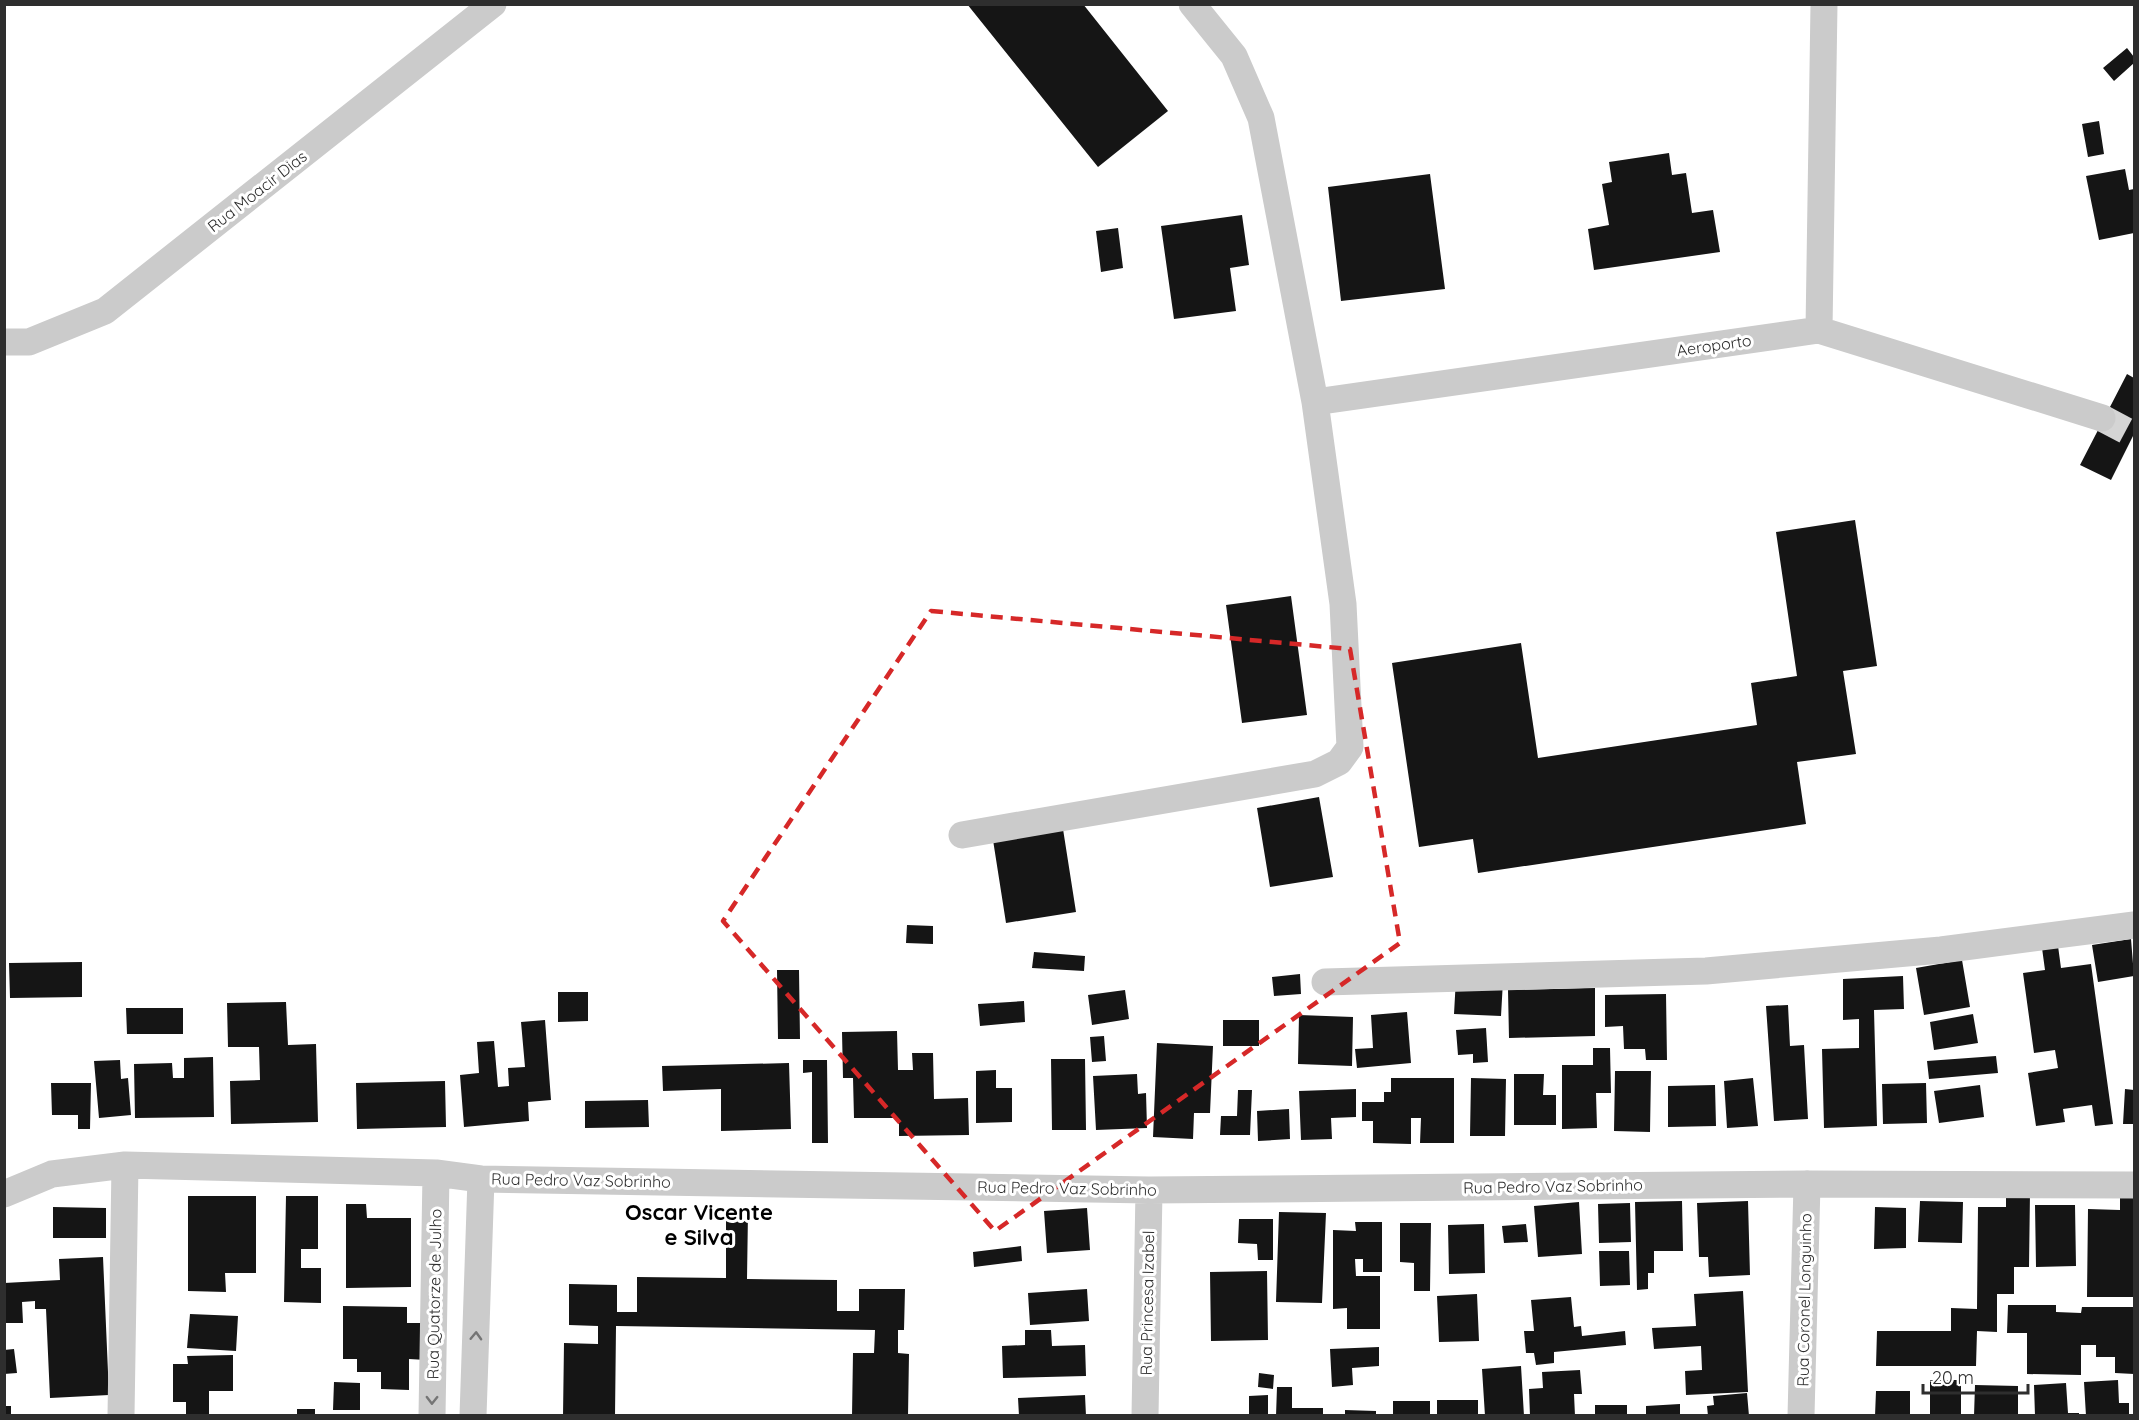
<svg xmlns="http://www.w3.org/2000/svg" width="2139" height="1420" font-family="Quicksand,sans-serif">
<rect width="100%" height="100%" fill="#fff"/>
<path fill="#151515" d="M 967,4 L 1083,4 L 1168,111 L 1098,167 Z
M 2127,48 L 2134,57 L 2134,63 L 2114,81 L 2103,68 Z
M 2099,121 L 2104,154 L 2088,157 L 2082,124 Z
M 1669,153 L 1672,175 L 1686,173 L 1692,213 L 1713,210 L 1720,252 L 1594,270 L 1588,229 L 1609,225 L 1602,184 L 1612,182 L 1609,162 Z
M 2125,169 L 2129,190 L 2134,189 L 2134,233 L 2099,240 L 2086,176 Z
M 1430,174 L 1445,289 L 1341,301 L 1328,187 Z
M 1242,215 L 1249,265 L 1230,268 L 1236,311 L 1174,319 L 1161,226 Z
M 1118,228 L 1123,268 L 1101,272 L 1096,231 Z
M 2127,374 L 2134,378 L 2134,434 L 2111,480 L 2080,465 Z
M 1855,520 L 1877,666 L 1843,671 L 1856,754 L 1797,762 L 1806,824 L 1478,873 L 1473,839 L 1419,847 L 1392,663 L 1521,643 L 1538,758 L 1757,725 L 1751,683 L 1797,676 L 1776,532 Z
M 1291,596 L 1307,715 L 1242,723 L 1226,605 Z
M 1319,797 L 1333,877 L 1270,887 L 1257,808 Z
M 1063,829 L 1076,912 L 1006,923 L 993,840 Z
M 907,925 L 933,926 L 933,944 L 906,943 Z
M 2131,939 L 2134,976 L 2098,982 L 2092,945 Z
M 2058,946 L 2061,968 L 2091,964 L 2113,1124 L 2095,1126 L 2092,1105 L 2063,1109 L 2065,1122 L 2036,1126 L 2028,1073 L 2058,1068 L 2055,1050 L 2034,1053 L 2023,973 L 2045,970 L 2042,948 Z
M 1034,952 L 1085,956 L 1084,971 L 1032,968 Z
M 1962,960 L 1970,1007 L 1924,1015 L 1916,968 Z
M 82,962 L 82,997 L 10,998 L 9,963 Z
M 777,970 L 799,970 L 800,1039 L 778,1039 Z
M 1300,974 L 1301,994 L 1274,996 L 1272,977 Z
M 1903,976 L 1904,1009 L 1874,1010 L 1877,1126 L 1824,1128 L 1822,1049 L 1859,1048 L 1859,1019 L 1843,1020 L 1843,979 Z
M 1456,978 L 1503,981 L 1501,1016 L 1454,1014 Z
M 1595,988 L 1595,1036 L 1509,1038 L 1508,990 Z
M 1125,990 L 1129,1019 L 1092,1025 L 1088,995 Z
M 558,992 L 588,992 L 588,1021 L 558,1022 Z
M 1666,994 L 1667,1060 L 1646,1060 L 1645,1049 L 1624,1049 L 1623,1026 L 1605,1027 L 1605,995 Z
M 1024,1001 L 1025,1022 L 980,1026 L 978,1004 Z
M 286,1002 L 288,1045 L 316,1044 L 318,1122 L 231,1124 L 230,1081 L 260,1080 L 259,1047 L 228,1047 L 227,1003 Z
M 1788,1005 L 1790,1046 L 1804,1045 L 1808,1119 L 1774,1121 L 1766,1006 Z
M 126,1008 L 183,1008 L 183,1034 L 127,1034 Z
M 1407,1012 L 1411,1063 L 1357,1068 L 1355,1049 L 1373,1048 L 1371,1015 Z
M 1973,1014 L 1978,1043 L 1934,1050 L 1930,1022 Z
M 1299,1015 L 1353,1017 L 1352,1066 L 1298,1064 Z
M 545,1020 L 551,1100 L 528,1102 L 529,1121 L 464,1127 L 460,1075 L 479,1073 L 477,1042 L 494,1041 L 498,1087 L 509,1086 L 508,1068 L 525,1067 L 521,1022 Z
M 1223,1020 L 1259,1020 L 1259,1046 L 1223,1046 Z
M 1486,1028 L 1488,1062 L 1473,1063 L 1473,1054 L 1458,1055 L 1456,1030 Z
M 897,1031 L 898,1070 L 913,1070 L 912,1053 L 933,1053 L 934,1099 L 968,1098 L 969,1135 L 899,1136 L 899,1118 L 854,1118 L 853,1078 L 843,1078 L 842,1032 Z
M 1104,1036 L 1106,1061 L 1092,1062 L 1090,1037 Z
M 1157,1043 L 1213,1046 L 1210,1113 L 1194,1113 L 1193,1139 L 1153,1137 Z
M 1593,1048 L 1610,1048 L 1611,1093 L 1596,1093 L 1597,1128 L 1562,1129 L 1562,1065 L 1593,1065 Z
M 1996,1056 L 1998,1073 L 1929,1079 L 1927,1061 Z
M 213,1057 L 214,1117 L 135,1118 L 134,1064 L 172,1063 L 173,1078 L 184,1078 L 184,1058 Z
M 1051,1059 L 1085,1059 L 1086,1130 L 1052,1130 Z
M 120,1060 L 121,1079 L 128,1078 L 131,1115 L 99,1118 L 94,1061 Z
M 803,1060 L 827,1060 L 828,1143 L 812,1143 L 812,1072 L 803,1073 Z
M 789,1063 L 791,1129 L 721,1131 L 721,1089 L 663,1091 L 662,1066 Z
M 996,1070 L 996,1088 L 1012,1088 L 1012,1122 L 976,1123 L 976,1071 Z
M 1615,1071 L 1651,1071 L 1650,1132 L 1614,1131 Z
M 1137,1074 L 1138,1094 L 1146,1093 L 1147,1128 L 1096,1130 L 1093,1076 Z
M 1514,1074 L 1544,1074 L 1543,1095 L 1556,1095 L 1556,1125 L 1514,1125 Z
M 1391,1078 L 1454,1078 L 1454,1143 L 1420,1143 L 1421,1118 L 1411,1118 L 1411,1144 L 1373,1143 L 1373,1121 L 1362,1121 L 1362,1102 L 1384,1102 L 1384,1092 L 1391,1092 Z
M 1471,1078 L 1506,1079 L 1505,1136 L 1470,1136 Z
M 1753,1078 L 1758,1126 L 1727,1128 L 1724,1081 Z
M 445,1081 L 446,1127 L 357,1129 L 356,1083 Z
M 51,1083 L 91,1083 L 90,1129 L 78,1129 L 78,1115 L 52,1115 Z
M 1926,1083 L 1927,1123 L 1883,1124 L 1882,1084 Z
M 1715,1085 L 1716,1126 L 1668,1127 L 1668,1086 Z
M 1980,1085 L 1984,1117 L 1939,1123 L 1934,1091 Z
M 1356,1089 L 1356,1117 L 1331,1118 L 1332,1139 L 1301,1140 L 1299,1091 Z
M 2125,1089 L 2134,1090 L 2134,1124 L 2123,1124 Z
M 1238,1090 L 1252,1090 L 1250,1135 L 1220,1135 L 1221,1116 L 1237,1116 Z
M 648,1100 L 649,1127 L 585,1128 L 585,1101 Z
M 1289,1109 L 1290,1139 L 1258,1141 L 1257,1111 Z
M 2006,1191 L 2030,1192 L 2029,1267 L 2014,1267 L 2014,1294 L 1997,1294 L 1997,1332 L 1977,1331 L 1976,1366 L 1876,1366 L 1877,1331 L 1951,1331 L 1951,1308 L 1977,1309 L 1978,1207 L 2006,1207 Z
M 188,1196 L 256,1196 L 256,1273 L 225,1273 L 226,1292 L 188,1291 Z
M 286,1196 L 318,1196 L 318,1249 L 301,1249 L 301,1268 L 321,1268 L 321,1303 L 284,1302 Z
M 2120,1198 L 2134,1198 L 2134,1297 L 2087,1297 L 2088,1209 L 2120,1210 Z
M 1682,1201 L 1683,1251 L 1654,1251 L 1654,1273 L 1648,1273 L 1648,1289 L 1637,1290 L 1635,1202 Z
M 1748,1201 L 1750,1275 L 1709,1277 L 1708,1257 L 1699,1257 L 1697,1203 Z
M 1920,1201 L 1963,1202 L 1962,1243 L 1918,1242 Z
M 1579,1202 L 1582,1254 L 1538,1257 L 1534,1206 Z
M 1630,1203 L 1631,1242 L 1599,1243 L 1598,1204 Z
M 346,1204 L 366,1204 L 367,1218 L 411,1218 L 411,1287 L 346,1288 Z
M 2035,1205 L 2075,1205 L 2076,1266 L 2036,1267 Z
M 53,1207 L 106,1208 L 106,1238 L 53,1238 Z
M 1875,1207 L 1906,1208 L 1906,1248 L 1874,1249 Z
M 1087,1208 L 1090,1250 L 1047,1253 L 1044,1211 Z
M 726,1212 L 748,1212 L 747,1279 L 837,1280 L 837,1311 L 859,1311 L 859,1289 L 905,1289 L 904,1330 L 898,1330 L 898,1353 L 909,1354 L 908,1416 L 852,1416 L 853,1353 L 874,1353 L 875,1330 L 616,1326 L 615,1416 L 563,1416 L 564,1343 L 598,1344 L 598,1326 L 569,1325 L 569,1284 L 617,1285 L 617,1312 L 637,1312 L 637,1277 L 726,1278 Z
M 1279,1212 L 1326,1213 L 1322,1303 L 1276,1302 Z
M 1239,1219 L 1273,1219 L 1273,1260 L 1258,1260 L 1257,1244 L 1238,1243 Z
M 1355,1222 L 1382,1222 L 1382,1272 L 1363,1272 L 1363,1259 L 1355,1259 L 1356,1276 L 1380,1276 L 1380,1329 L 1347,1329 L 1347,1308 L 1333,1309 L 1333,1230 L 1356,1231 Z
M 1400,1223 L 1431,1223 L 1430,1291 L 1414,1291 L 1414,1263 L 1400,1262 Z
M 1484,1224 L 1485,1273 L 1449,1274 L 1448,1225 Z
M 1526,1224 L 1528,1242 L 1504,1243 L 1502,1226 Z
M 1021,1246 L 1022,1261 L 974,1267 L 973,1252 Z
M 1599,1251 L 1629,1251 L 1630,1285 L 1600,1286 Z
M 103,1257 L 109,1395 L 50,1398 L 46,1309 L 35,1309 L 35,1301 L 22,1302 L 23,1323 L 4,1323 L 4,1283 L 60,1280 L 59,1259 Z
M 1267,1271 L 1268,1340 L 1211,1341 L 1210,1272 Z
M 1087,1289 L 1089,1321 L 1030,1325 L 1028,1293 Z
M 1743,1291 L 1748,1392 L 1686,1395 L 1685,1371 L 1702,1370 L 1701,1346 L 1654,1349 L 1652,1328 L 1696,1326 L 1694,1294 Z
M 1477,1294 L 1479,1341 L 1439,1342 L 1437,1296 Z
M 1571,1297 L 1574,1327 L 1581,1326 L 1582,1336 L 1625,1331 L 1626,1345 L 1554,1352 L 1554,1363 L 1536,1365 L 1534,1353 L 1526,1353 L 1524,1331 L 1534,1331 L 1531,1300 Z
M 2008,1305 L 2056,1305 L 2056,1312 L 2081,1313 L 2082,1307 L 2134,1307 L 2134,1374 L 2115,1373 L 2115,1357 L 2096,1357 L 2096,1345 L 2081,1345 L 2081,1375 L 2027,1374 L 2027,1333 L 2007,1333 Z
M 343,1306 L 407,1307 L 407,1323 L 426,1323 L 426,1360 L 409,1359 L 409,1390 L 381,1389 L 381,1372 L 357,1372 L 357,1359 L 343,1359 Z
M 190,1314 L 238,1316 L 236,1351 L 187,1348 Z
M 1025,1330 L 1051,1330 L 1052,1346 L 1085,1345 L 1086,1376 L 1003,1378 L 1002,1346 L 1025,1345 Z
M 1379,1347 L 1379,1366 L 1352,1368 L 1353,1385 L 1332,1387 L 1330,1349 Z
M 14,1349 L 17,1373 L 4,1374 L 4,1350 Z
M 233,1355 L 233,1391 L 209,1391 L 209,1416 L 186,1416 L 186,1402 L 173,1402 L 173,1364 L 188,1364 L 187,1356 Z
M 1521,1366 L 1524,1416 L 1485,1416 L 1482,1369 Z
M 1580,1370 L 1582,1394 L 1574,1394 L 1575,1416 L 1530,1416 L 1529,1389 L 1543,1388 L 1542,1372 Z
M 1259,1373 L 1274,1375 L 1273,1389 L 1258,1387 Z
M 1930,1380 L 1961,1380 L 1961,1416 L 1930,1416 Z
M 2118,1380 L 2119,1403 L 2129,1403 L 2129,1416 L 2086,1416 L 2084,1382 Z
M 334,1382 L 360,1383 L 360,1410 L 333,1410 Z
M 2066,1383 L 2068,1413 L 2079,1413 L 2079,1416 L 2035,1416 L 2034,1385 Z
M 1975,1385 L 2018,1386 L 2018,1416 L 1974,1416 Z
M 1277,1387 L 1292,1387 L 1292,1408 L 1323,1408 L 1323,1416 L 1276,1416 Z
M 1876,1391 L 1910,1391 L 1910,1416 L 1875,1416 Z
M 1747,1393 L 1749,1416 L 1708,1416 L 1707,1406 L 1714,1405 L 1713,1396 Z
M 1085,1395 L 1086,1416 L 1019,1416 L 1018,1398 Z
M 1268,1395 L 1268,1416 L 1249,1416 L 1249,1396 Z
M 1437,1400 L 1478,1400 L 1478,1416 L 1437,1416 Z
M 1393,1401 L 1430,1401 L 1430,1416 L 1393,1416 Z
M 1680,1404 L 1680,1416 L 1646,1416 L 1646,1406 Z
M 1595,1405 L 1627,1405 L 1627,1416 L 1595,1416 Z
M 4,1406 L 11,1406 L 11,1416 L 4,1416 Z
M 297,1409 L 315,1409 L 315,1416 L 297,1416 Z
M 1345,1410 L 1376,1411 L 1376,1416 L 1345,1416 Z"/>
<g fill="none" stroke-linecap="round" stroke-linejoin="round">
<path stroke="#d5d5d5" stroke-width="27" stroke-dasharray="27 14" stroke-linecap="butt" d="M 2102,418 L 2134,435"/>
<path stroke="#cbcbcb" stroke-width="27" d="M 1819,330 L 1824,4
M 4,342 L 29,342 L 105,311 L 493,4
M 1315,402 L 1819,330 L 2102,418
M 962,835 L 1315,774 L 1339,762 L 1350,747 L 1343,604 L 1315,402 L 1261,118 L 1234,56 L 1192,4
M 1325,982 L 1706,971 L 1941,950 L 2134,925
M 4,1194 L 52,1174 L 125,1165 L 436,1173 L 481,1179 L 1149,1190 L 1807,1184 L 2134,1185
M 121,1416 L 125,1165
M 432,1416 L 436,1173
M 473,1416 L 481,1179
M 1145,1416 L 1149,1190
M 1801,1416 L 1807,1184"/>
</g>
<defs><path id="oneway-chevron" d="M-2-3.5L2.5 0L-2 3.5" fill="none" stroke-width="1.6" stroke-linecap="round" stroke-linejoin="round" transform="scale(1.5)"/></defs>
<g stroke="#757575">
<use href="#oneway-chevron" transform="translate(476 1336) rotate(-88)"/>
<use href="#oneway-chevron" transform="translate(432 1400) rotate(91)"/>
</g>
<path fill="none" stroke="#d62828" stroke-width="4.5" stroke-dasharray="12 8" stroke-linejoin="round" d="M 931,611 L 1350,649 L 1400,943 L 995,1231 L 723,921 Z"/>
<g text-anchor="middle" stroke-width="6" stroke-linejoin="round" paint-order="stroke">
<g font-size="16" fill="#2e2e2e" stroke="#fff">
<text transform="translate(257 191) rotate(-38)" y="6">Rua Moacir Dias</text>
<text transform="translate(1714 345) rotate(-8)" y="6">Aeroporto</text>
<text transform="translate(581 1180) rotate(1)" y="6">Rua Pedro Vaz Sobrinho</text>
<text transform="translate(1553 1186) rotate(-1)" y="6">Rua Pedro Vaz Sobrinho</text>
<text transform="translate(1067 1188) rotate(1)" y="6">Rua Pedro Vaz Sobrinho</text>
<text transform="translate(434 1294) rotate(-89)" y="6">Rua Quatorze de Julho</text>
<text transform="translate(1804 1300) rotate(-89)" y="6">Rua Coronel Longuinho</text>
<text transform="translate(1147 1303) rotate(-89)" y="6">Rua Princesa Izabel</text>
</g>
<g font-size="22" font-weight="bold" fill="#000" stroke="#fff">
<text x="699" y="1220">Oscar Vicente<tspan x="699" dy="25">e Silva</tspan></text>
</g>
</g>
<rect width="2139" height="1420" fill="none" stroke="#2e2e2e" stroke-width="12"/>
<path d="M1923 1384v9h105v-9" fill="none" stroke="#2e2e2e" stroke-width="3"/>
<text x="1932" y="1384" font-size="18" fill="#2e2e2e" stroke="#ffffff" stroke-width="4.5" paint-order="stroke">20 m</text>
</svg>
